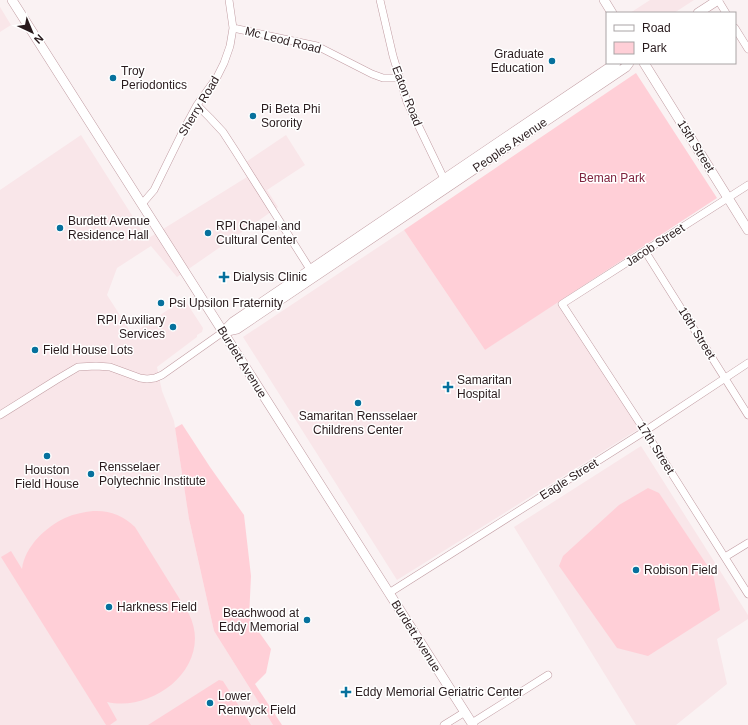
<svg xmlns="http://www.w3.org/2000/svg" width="748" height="725" font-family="Helvetica,sans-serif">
<rect width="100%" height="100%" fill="#faf2f3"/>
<path fill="#f9e6e9" d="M 650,0 L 694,0 L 674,13 L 630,13 Z
M 0,7 L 11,25 L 0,32 Z
M 81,135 L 147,239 L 247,177 L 240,166 L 286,135 L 305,165 L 267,190 L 278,207 L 177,277 L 151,246 L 117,268 L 107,295 L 132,334 L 184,299 L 203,328 L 202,332 L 197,335 L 197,337 L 157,367 L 162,391 L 174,421 L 189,519 L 214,631 L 273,725 L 0,725 L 0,190 Z
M 404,230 L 485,350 L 562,298 L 645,425 L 397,580 L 243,337 Z
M 641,446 L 748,615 L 748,619 L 717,639 L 727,684 L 676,725 L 636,725 L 514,527 Z"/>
<path fill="#ffcfd7" d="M 636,73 L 717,198 L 485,350 L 404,230 Z
M 182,424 L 210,467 L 244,515 L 251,576 L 249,618 L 271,649 L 266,673 L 255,684 L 282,725 L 273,725 L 214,631 L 189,519 L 175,428 Z
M 648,488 L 659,493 L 713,574 L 720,610 L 648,656 L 617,648 L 559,566 L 563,556 L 619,505 Z
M 93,511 C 109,510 123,515 135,527 L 189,614 C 214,665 155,713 107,702 L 117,720 L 110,725 L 106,725 L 1,557 L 11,551 L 22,569 C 25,546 46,527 65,518 C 74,514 83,512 93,511 Z
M 219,680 L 223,681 L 251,725 L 148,725 Z"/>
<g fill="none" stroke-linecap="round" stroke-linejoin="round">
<g stroke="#c19ca2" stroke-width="8">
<path id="minor" d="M 380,0 L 393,56 L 407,102 L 446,183
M 718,0 L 726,13
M 233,28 L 317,46 L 372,74 L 383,78 L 399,78
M 735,28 L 748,49
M 197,105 L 210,118 L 223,132 L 236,152 L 313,274
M 748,185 L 562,304 L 645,431 L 748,594
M 142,204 L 154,190 L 183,131 L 197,105 L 217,77 L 224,63 L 230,46 L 233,28 L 229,0
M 645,251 L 748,415
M 0,415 L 56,380 L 78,367 L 96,366 L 110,367 L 140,378 L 147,379 L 155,378 L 162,375 L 223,332
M 725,557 L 748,543
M 389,593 L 645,431 L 748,363
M 472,723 L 548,675
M 444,725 L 465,712"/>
</g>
<g stroke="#c19ca2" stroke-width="10">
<path id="tertiary" d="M 12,0 L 473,725
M 604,0 L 612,13
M 698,13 L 718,0
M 644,63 L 748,230
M 223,332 L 237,329 L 626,67 L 629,63
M 223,332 L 233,322 C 360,236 488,149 616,63"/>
</g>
<use href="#minor" stroke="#fff" stroke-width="7"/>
<use href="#tertiary" stroke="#fff" stroke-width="9"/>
</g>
<g fill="#06719d" stroke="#fff" stroke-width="1.5">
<circle cx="552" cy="61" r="4"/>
<circle cx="113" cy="78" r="4"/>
<circle cx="253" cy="116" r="4"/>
<circle cx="60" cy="228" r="4"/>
<circle cx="208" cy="233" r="4"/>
<path d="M222 271h4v4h4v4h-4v4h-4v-4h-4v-4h4z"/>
<circle cx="161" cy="303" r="4"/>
<circle cx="173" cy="327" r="4"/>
<circle cx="35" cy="350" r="4"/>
<path d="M446 381h4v4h4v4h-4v4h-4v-4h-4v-4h4z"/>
<circle cx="358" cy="403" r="4"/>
<circle cx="47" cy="456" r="4"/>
<circle cx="91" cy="474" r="4"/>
<circle cx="636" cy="570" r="4"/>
<circle cx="109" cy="607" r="4"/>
<circle cx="307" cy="620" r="4"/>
<path d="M344 686h4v4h4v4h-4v4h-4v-4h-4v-4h4z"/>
<circle cx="210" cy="703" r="4"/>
</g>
<g text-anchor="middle" stroke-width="3" stroke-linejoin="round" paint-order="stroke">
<g font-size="12" fill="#291b1d" stroke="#fff">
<text transform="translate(283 40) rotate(14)" y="4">Mc Leod Road</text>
<text transform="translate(407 96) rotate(69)" y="4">Eaton Road</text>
<text transform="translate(199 106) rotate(-59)" y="4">Sherry Road</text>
<text transform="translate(510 145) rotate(-34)" y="4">Peoples Avenue</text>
<text transform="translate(696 146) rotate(58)" y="4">15th Street</text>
<text transform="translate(655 245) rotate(-33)" y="4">Jacob Street</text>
<text transform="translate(697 333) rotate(58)" y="4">16th Street</text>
<text transform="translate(242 362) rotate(58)" y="4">Burdett Avenue</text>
<text transform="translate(656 448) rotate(58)" y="4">17th Street</text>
<text transform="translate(569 479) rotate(-32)" y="4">Eagle Street</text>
<text transform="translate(416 636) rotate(58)" y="4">Burdett Avenue</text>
</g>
<g font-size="12" fill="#291b1d" stroke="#fff" text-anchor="start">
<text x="544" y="58" text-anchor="end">Graduate<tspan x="544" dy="14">Education</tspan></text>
<text x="121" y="75">Troy<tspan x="121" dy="14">Periodontics</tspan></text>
<text x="261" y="113">Pi Beta Phi<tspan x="261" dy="14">Sorority</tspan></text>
<text x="68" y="225">Burdett Avenue<tspan x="68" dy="14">Residence Hall</tspan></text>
<text x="216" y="230">RPI Chapel and<tspan x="216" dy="14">Cultural Center</tspan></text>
<text x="233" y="281">Dialysis Clinic</text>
<text x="169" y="307">Psi Upsilon Fraternity</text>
<text x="165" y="324" text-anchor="end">RPI Auxiliary<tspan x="165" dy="14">Services</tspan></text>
<text x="43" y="354">Field House Lots</text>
<text x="457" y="384">Samaritan<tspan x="457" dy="14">Hospital</tspan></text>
<text x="358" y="420" text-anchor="middle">Samaritan Rensselaer<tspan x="358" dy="14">Childrens Center</tspan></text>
<text x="99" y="471">Rensselaer<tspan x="99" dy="14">Polytechnic Institute</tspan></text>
<text x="47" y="474" text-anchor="middle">Houston<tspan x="47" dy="14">Field House</tspan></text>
<text x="644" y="574">Robison Field</text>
<text x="117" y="611">Harkness Field</text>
<text x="299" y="617" text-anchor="end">Beachwood at<tspan x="299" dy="14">Eddy Memorial</tspan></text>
<text x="355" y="696">Eddy Memorial Geriatric Center</text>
<text x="218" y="700">Lower<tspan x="218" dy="14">Renwyck Field</tspan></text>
</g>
<g font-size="12" fill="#7e233e" stroke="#fff">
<text x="612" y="182">Beman Park</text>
</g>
</g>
<rect x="606" y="12" width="130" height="52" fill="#ffffff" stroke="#a9a4a5"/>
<rect x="614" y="25" width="20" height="6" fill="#ffffff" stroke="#a9a4a5"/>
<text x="642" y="32" font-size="12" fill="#291b1d">Road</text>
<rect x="614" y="42" width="20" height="12" fill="#ffcfd7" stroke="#a9a4a5"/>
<text x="642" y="52" font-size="12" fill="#291b1d">Park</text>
<g transform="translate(32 32) rotate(136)" stroke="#ffffff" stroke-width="3" paint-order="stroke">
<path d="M0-3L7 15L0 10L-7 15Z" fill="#291b1d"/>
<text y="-6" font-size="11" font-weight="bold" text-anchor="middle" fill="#291b1d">N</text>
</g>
</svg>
